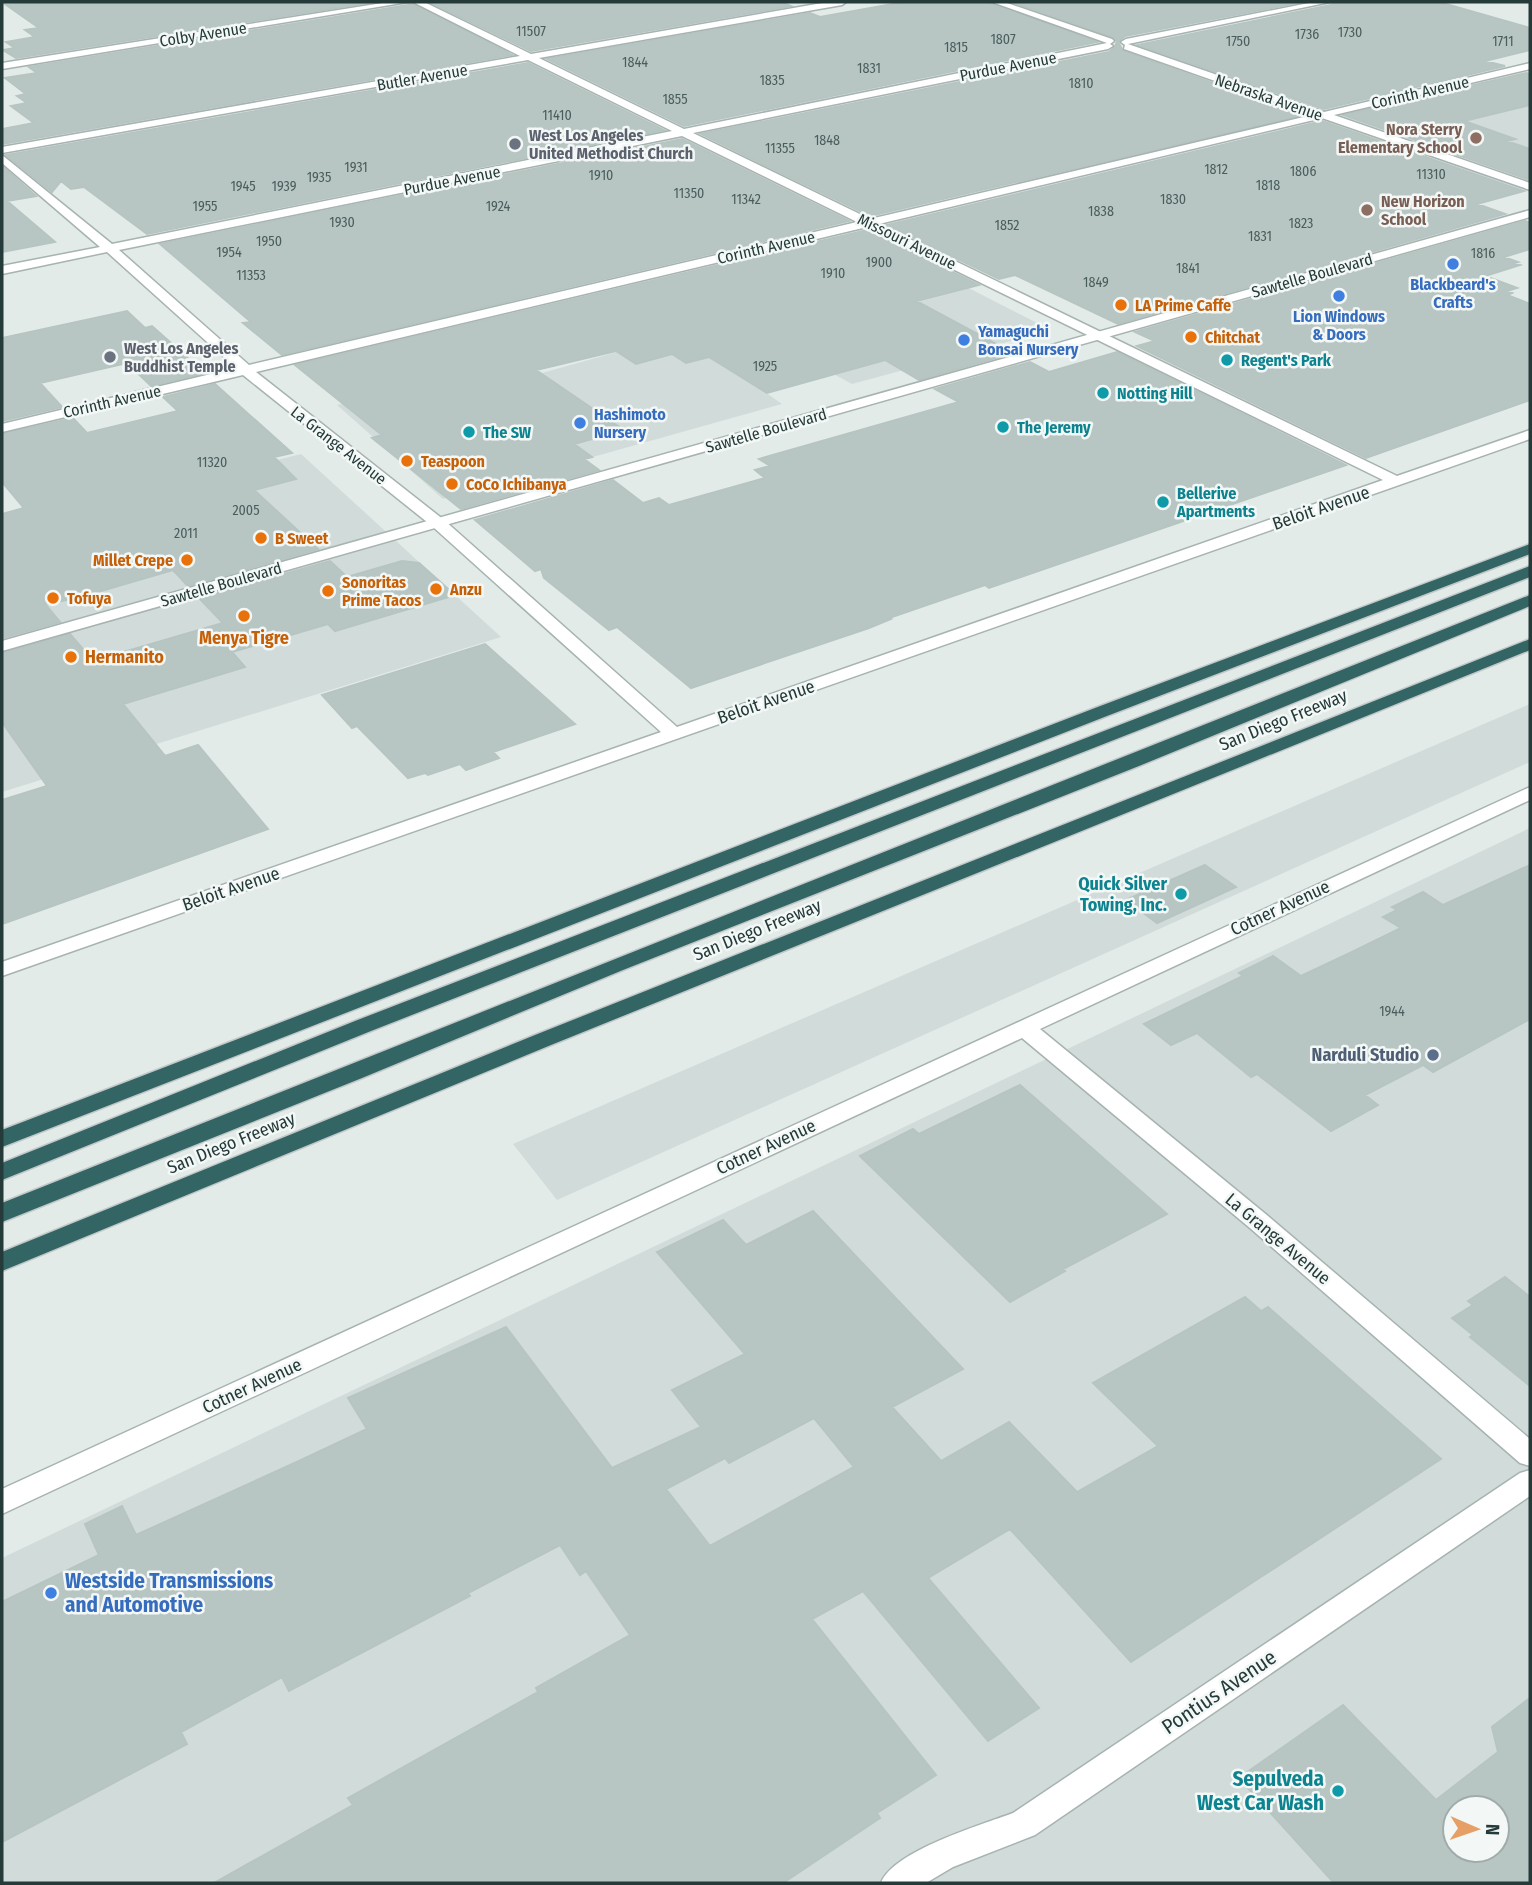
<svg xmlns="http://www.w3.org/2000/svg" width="1532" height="1885" font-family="'Fira Sans Condensed',sans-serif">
<rect width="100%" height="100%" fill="#e3ebe9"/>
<path fill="#d1dbd9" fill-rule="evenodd" d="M 1530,77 L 1530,175 L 1360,117 Z
M 947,277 L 1051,330 L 852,384 L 751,329 Z
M 700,347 L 782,404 L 443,499 L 337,405 L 477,370 L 499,385 L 617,352 L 636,364 Z
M 301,454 L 501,637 L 2,792 L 2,528 Z
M 1530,704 L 1530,762 L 557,1200 L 513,1144 Z
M 1530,828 L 1530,1883 L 2,1883 L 2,1558 ZM 1455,1808 L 1497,1808 L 1497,1850 L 1455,1850 Z"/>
<path fill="#b8c6c3" stroke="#b6c5c1" stroke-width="2" fill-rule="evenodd" d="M 2,2 L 374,2 L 16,58 L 3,50 L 15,48 L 6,42 L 35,37 L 25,30 L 39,28 Z
M 411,2 L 512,55 L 2,144 L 2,129 L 34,123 L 11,106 L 27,103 L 17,96 L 26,94 L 5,78 L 37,73 L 29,67 L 408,5 Z
M 429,2 L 781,2 L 791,6 L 531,51 Z
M 904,2 L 989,2 L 1097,42 L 684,126 L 547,59 L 810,13 L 820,17 Z
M 1011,2 L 1302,2 L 1125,36 L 1118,42 L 1123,51 L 1303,115 L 870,216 L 701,134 L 1109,52 L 1115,47 L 1117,41 L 1113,37 Z
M 1333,2 L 1439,2 L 1530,28 L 1530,50 L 1485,61 L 1505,66 L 1324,109 L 1138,45 L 1331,5 Z
M 528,63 L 664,130 L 147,234 L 84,187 L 71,189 L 61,181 L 52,192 L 6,155 Z
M 1526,73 L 1530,74 L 1530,105 L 1464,121 L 1515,139 L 1506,141 L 1530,149 L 1530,180 L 1343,115 Z
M 1322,121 L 1524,191 L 1477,204 L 1505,214 L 1118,324 L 1015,275 L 999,279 L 887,225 Z
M 682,139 L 849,221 L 282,355 L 243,323 L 251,322 L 160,244 Z
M 2,166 L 36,196 L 7,201 L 55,242 L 2,252 Z
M 1525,221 L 1530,223 L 1530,249 L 1504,257 L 1518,262 L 1514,263 L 1520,265 L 1485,276 L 1517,288 L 1507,291 L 1512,293 L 1507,295 L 1530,304 L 1530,400 L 1366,458 L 1137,346 L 1155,341 L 1135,332 Z
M 867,230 L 979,285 L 916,301 L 1013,353 L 919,380 L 885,360 L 767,393 L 709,357 L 686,363 L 672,354 L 636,364 L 616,351 L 536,370 L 624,430 L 574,444 L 592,457 L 584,459 L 599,470 L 461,509 L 372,438 L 382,435 L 295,365 Z
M 127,311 L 145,328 L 152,326 L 187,357 L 181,359 L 201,374 L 151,386 L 127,363 L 40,383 L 62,407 L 2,421 L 2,338 Z
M 1117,352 L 1346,465 L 989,588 L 985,585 L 889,618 L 891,619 L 869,628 L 691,688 L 617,627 L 609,630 L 544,578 L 541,569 L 535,571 L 475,520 L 613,480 L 643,503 L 659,498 L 669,505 L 765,478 L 755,470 L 770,466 L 759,459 L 959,402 L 935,389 L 1030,362 L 1049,372 Z
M 215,384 L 292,453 L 274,457 L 296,479 L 254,490 L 318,549 L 188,586 L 173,570 L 77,598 L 45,604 L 60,622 L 2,638 L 2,514 L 24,508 L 2,482 L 2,434 L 73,418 L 87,433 L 178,411 L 163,397 Z
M 330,561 L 347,577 L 402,561 L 419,563 L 455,595 L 335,631 L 328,624 L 232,652 L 245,667 L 123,704 L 165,756 L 198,745 L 268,829 L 2,924 L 2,800 L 47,786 L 2,722 L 2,653 L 70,634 L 93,661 L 223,623 L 199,598 Z
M 485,644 L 575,724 L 493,752 L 499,758 L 466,770 L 460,764 L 428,775 L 425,773 L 408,778 L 357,726 L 352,728 L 322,695 Z
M 1205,865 L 1236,887 L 1157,923 L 1126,900 Z
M 1530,865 L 1530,1019 L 1433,1072 L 1423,1065 L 1365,1095 L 1378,1105 L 1331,1131 L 1257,1074 L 1251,1077 L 1197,1033 L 1171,1045 L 1144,1024 L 1243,976 L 1239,973 L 1273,956 L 1301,976 L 1352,952 L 1401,928 L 1383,917 L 1397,910 L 1392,907 L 1423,892 L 1443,905 Z
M 1020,1085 L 1167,1214 L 1063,1269 L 1065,1271 L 1010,1302 L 860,1156 L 913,1129 L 919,1134 Z
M 813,1211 L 963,1369 L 892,1407 L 941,1461 L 1009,1422 L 1077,1492 L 1158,1446 L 1093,1383 L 1245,1297 L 1261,1311 L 1268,1307 L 1441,1459 L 1131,1662 L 1010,1529 L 928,1578 L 1039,1708 L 988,1741 L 863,1591 L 812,1619 L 936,1775 L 877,1813 L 880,1818 L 783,1883 L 214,1883 L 353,1805 L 348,1798 L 538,1692 L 536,1688 L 630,1635 L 586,1571 L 580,1575 L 560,1545 L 468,1593 L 470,1596 L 289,1691 L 282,1677 L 181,1732 L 187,1744 L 2,1842 L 2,1602 L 99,1555 L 85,1524 L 122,1506 L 136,1535 L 299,1461 L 367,1429 L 348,1398 L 506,1327 L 612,1468 L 701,1427 L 672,1390 L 745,1354 L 657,1252 L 723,1220 L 746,1245 ZM 814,1418 L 854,1467 L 710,1546 L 666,1489 L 725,1458 L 729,1463 Z
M 1505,1277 L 1530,1297 L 1530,1386 L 1470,1337 L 1473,1335 L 1452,1318 L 1473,1305 L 1468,1301 Z
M 1530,1698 L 1530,1883 L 1334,1883 L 1239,1778 L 1343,1705 L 1436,1800 L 1498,1752 L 1492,1727 ZM 1455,1808 L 1497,1808 L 1497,1850 L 1455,1850 Z"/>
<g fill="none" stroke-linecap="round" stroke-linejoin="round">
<g stroke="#a6b3b1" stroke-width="3">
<path id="minor" d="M 389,2 L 408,2 L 2,69 L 2,63 Z
M 413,2 L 424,2 L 531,54 L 828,2 L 846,2 L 842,5 L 539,58 L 684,129 L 1107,43 L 992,2 L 1004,2 L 1112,39 L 1114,41 L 1110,44 L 1113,46 L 1108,49 L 693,133 L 870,219 L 1312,115 L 1124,49 L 1125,45 L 1121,42 L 1126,39 L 1314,2 L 1330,2 L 1128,44 L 1324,112 L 1530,63 L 1530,69 L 1334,115 L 1530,183 L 1530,190 L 1322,118 L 879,224 L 1397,476 L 1530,430 L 1530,439 L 2,976 L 2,962 L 661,732 L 432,526 L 243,375 L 2,432 L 2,424 L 236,368 L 107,252 L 2,274 L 2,266 L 100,247 L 2,163 L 2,155 L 112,244 L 672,131 L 528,60 L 2,153 L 2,147 L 520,56 ZM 682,136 L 857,222 L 249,365 L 119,250 ZM 867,227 L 1383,480 L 677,727 L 444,520 L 256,372 Z
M 1530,787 L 1530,800 L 1040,1029 L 1268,1216 L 1530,1439 L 1530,1466 L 1520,1463 L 1250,1228 L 1022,1038 L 2,1514 L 2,1489 Z
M 1530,1470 L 1530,1496 L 1035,1835 L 953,1867 L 926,1883 L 881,1883 C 893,1851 981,1825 1013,1813 L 1520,1473 Z"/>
</g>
<g stroke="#a6b3b1" stroke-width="3">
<path id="tertiary" d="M 1530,210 L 1530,217 L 2,651 L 2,641 Z"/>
</g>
<g stroke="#c2c8c8" stroke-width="3">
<path id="motorway" d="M 1530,544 L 1530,554 L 1107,716 L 2,1147 L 2,1130 L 1095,708 Z
M 1530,566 L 1530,577 L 371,1031 L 2,1180 L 2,1163 L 355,1021 Z
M 1530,595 L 1530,606 L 1139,766 L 623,970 L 362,1078 L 2,1222 L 2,1203 Z
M 1530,639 L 1530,650 L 551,1045 L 2,1271 L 2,1252 L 535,1035 Z"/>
</g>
<use href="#minor" fill="#fff" fill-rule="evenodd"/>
<use href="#tertiary" fill="#fff" fill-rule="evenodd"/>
<use href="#motorway" fill="#326564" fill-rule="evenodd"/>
</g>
<g fill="#8d6e63" stroke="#f3f8f7" stroke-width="2.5">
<circle cx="1476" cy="138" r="7"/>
<circle cx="1367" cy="210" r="7"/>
</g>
<g fill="#6b7280" stroke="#f3f8f7" stroke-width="2.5">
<circle cx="515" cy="144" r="7"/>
<circle cx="110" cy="357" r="7"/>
</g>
<g fill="#3f7fe0" stroke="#f3f8f7" stroke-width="2.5">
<circle cx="1453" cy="264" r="7"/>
<circle cx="1339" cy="296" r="7"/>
<circle cx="964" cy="340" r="7"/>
<circle cx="580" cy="423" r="7"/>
<circle cx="51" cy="1593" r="7"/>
</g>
<g fill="#e8710a" stroke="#f3f8f7" stroke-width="2.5">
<circle cx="1121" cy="305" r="7"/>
<circle cx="1191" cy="337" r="7"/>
<circle cx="407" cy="461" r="7"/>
<circle cx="452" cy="484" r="7"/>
<circle cx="261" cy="538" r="7"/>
<circle cx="187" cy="560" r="7"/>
<circle cx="436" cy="589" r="7"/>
<circle cx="328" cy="591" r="7"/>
<circle cx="53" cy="598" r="7"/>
<circle cx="244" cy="616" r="7"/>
<circle cx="71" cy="657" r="7"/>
</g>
<g fill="#0f9aa8" stroke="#f3f8f7" stroke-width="2.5">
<circle cx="1227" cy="360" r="7"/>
<circle cx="1103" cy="393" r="7"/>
<circle cx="1003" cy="427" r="7"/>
<circle cx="469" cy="432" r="7"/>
<circle cx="1163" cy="502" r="7"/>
<circle cx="1181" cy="894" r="7"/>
<circle cx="1338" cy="1791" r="7"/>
</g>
<circle fill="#5c6f8a" stroke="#f3f8f7" stroke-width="2.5" cx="1433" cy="1055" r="7"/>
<g text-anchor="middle" stroke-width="5" stroke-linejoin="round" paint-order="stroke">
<g font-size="14" fill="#495e5c">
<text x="531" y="36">11507</text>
<text x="1350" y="37">1730</text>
<text x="1307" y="39">1736</text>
<text x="1003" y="44">1807</text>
<text x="1238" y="46">1750</text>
<text x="1503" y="46">1711</text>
<text x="956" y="52">1815</text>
<text x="635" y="67">1844</text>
<text x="869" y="73">1831</text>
<text x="772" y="85">1835</text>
<text x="1081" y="88">1810</text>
<text x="675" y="104">1855</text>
<text x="557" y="120">11410</text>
<text x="827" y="145">1848</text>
<text x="780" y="153">11355</text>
<text x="356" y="172">1931</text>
<text x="1216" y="174">1812</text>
<text x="1303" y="176">1806</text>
<text x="1431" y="179">11310</text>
<text x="601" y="180">1910</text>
<text x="319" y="182">1935</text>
<text x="1268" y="190">1818</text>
<text x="243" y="191">1945</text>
<text x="284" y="191">1939</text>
<text x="689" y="198">11350</text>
<text x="746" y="204">11342</text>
<text x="1173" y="204">1830</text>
<text x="205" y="211">1955</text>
<text x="498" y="211">1924</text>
<text x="1101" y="216">1838</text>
<text x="342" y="227">1930</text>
<text x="1301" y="228">1823</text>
<text x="1007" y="230">1852</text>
<text x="1260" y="241">1831</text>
<text x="269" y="246">1950</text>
<text x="229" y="257">1954</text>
<text x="1483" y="258">1816</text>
<text x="879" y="267">1900</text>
<text x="1188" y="273">1841</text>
<text x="833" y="278">1910</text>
<text x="251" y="280">11353</text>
<text x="1096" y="287">1849</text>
<text x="765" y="371">1925</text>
<text x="212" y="467">11320</text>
<text x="246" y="515">2005</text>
<text x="186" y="538">2011</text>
<text x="1392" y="1016">1944</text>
</g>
<g font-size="16" fill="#243b39" stroke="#f3f8f7">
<text transform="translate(203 34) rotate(-9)" y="6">Colby Avenue</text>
<text transform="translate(1008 66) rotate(-11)" y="6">Purdue Avenue</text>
<text transform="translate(422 77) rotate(-10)" y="6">Butler Avenue</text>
<text transform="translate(1420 92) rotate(-13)" y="6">Corinth Avenue</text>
<text transform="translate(1269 97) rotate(19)" y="6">Nebraska Avenue</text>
<text transform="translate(452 180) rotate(-11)" y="6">Purdue Avenue</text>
<text transform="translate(907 241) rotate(26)" y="6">Missouri Avenue</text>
<text transform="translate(766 247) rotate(-13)" y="6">Corinth Avenue</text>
<text transform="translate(1312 275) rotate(-16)" y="6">Sawtelle Boulevard</text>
<text transform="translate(112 401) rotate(-13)" y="6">Corinth Avenue</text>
<text transform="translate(766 430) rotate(-16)" y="6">Sawtelle Boulevard</text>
<text transform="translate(339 445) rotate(38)" y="6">La Grange Avenue</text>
<text transform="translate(221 584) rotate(-16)" y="6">Sawtelle Boulevard</text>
</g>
<g font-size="16" font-weight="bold" fill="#785e54" stroke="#f3f8f7" text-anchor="end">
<text x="1462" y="135">Nora Sterry<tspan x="1462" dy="18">Elementary School</tspan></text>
<text x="1381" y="207" text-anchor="start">New Horizon<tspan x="1381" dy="18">School</tspan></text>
</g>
<g font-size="16" font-weight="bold" fill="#5b616d" stroke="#f3f8f7" text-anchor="start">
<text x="529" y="141">West Los Angeles<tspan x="529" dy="18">United Methodist Church</tspan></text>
<text x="124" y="354">West Los Angeles<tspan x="124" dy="18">Buddhist Temple</tspan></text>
</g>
<g font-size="16" font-weight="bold" fill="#366cbe" stroke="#f3f8f7">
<text x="1453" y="290">Blackbeard's<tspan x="1453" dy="18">Crafts</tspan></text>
<text x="1339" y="322">Lion Windows<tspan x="1339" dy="18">&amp; Doors</tspan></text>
<text x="978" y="337" text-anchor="start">Yamaguchi<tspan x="978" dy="18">Bonsai Nursery</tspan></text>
<text x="594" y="420" text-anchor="start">Hashimoto<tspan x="594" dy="18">Nursery</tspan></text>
</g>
<g font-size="16" font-weight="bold" fill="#c56008" stroke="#f3f8f7" text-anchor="start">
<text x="1135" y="311">LA Prime Caffe</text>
<text x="1205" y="343">Chitchat</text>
<text x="421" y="467">Teaspoon</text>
<text x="466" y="490">CoCo Ichibanya</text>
<text x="275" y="544">B Sweet</text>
<text x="173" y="566" text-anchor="end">Millet Crepe</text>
<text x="342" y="588">Sonoritas<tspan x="342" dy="18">Prime Tacos</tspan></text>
<text x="450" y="595">Anzu</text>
<text x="67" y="604">Tofuya</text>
</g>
<g font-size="16" font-weight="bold" fill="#0d838f" stroke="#f3f8f7" text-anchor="start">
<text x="1241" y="366">Regent's Park</text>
<text x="1117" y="399">Notting Hill</text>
<text x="1017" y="433">The Jeremy</text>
<text x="483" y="438">The SW</text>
<text x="1177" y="499">Bellerive<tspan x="1177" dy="18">Apartments</tspan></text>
</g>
<g font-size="18" fill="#243b39" stroke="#f3f8f7">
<text transform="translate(1321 508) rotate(-19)" y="6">Beloit Avenue</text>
<text transform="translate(766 702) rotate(-19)" y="6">Beloit Avenue</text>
<text transform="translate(1283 720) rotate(-22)" y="6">San Diego Freeway</text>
<text transform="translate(231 889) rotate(-19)" y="6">Beloit Avenue</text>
<text transform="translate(1280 908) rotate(-25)" y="6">Cotner Avenue</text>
<text transform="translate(757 930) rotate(-22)" y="6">San Diego Freeway</text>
<text transform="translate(231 1143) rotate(-22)" y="6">San Diego Freeway</text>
<text transform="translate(766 1147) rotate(-25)" y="6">Cotner Avenue</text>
<text transform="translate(1278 1239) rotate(40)" y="6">La Grange Avenue</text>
<text transform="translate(252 1386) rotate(-25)" y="6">Cotner Avenue</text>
</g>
<g font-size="18" font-weight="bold" fill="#c56008" stroke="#f3f8f7">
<text x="244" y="644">Menya Tigre</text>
<text x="85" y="663" text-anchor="start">Hermanito</text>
</g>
<g font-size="18" font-weight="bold" fill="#0d838f" stroke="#f3f8f7" text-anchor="end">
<text x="1167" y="890">Quick Silver<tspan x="1167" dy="21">Towing, Inc.</tspan></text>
</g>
<g font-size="18" font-weight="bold" fill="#4e5e75" stroke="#f3f8f7" text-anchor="end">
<text x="1419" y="1061">Narduli Studio</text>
</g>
<g font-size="21" font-weight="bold" fill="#366cbe" stroke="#f3f8f7" text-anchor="start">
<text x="65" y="1588">Westside Transmissions<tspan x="65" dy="24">and Automotive</tspan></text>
</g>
<g font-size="21" fill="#243b39" stroke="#f3f8f7">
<text transform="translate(1219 1692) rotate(-34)" y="7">Pontius Avenue</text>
</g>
<g font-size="21" font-weight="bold" fill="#0d838f" stroke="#f3f8f7" text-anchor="end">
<text x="1324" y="1786">Sepulveda<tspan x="1324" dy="24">West Car Wash</tspan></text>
</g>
</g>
<rect width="1532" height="1885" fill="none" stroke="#243b39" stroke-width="7"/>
<g transform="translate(1476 1829) rotate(92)"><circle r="33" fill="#f3f8f7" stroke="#a0acab" stroke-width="2"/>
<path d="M0-5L12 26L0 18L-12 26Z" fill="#e69f66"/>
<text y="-10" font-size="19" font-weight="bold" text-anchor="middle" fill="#243b39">N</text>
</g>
</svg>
